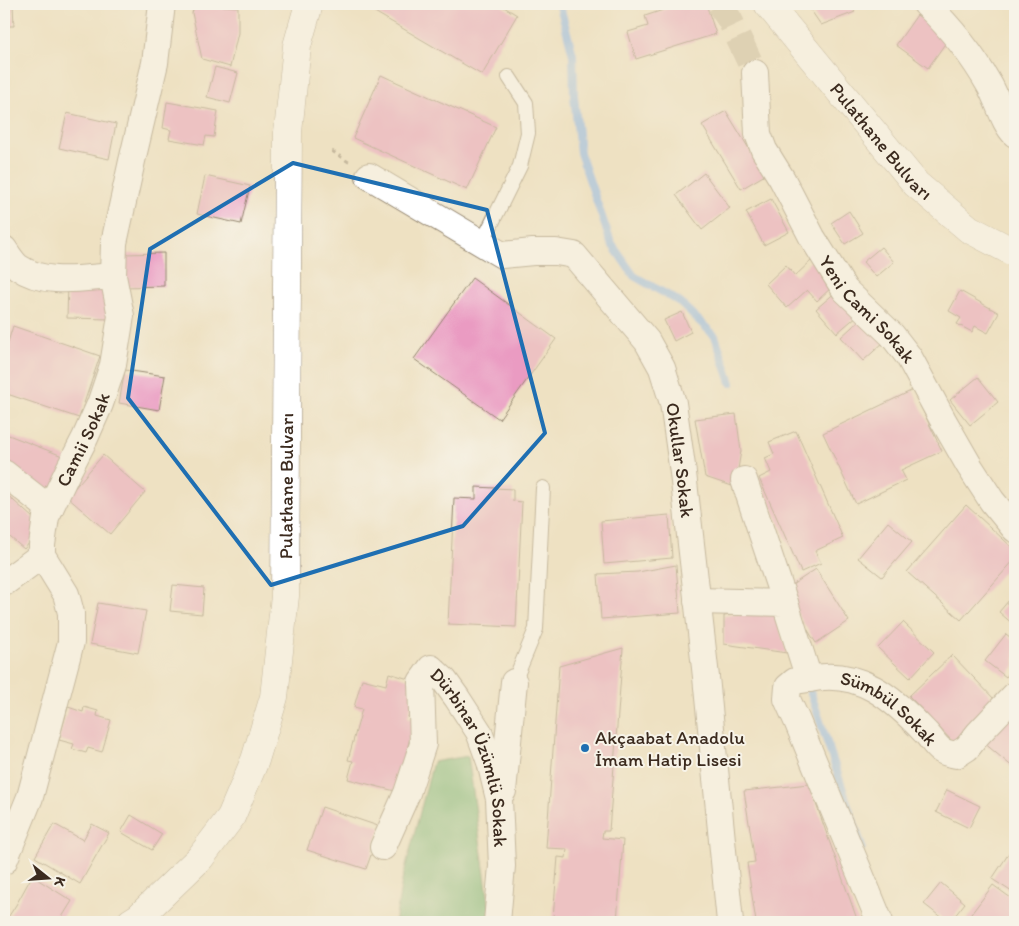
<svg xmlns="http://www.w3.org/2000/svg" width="1019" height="926" font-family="Itim,sans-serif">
<rect width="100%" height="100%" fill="#f7f3e8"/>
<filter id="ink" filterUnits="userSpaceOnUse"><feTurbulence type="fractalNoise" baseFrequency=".02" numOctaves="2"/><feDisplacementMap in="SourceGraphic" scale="10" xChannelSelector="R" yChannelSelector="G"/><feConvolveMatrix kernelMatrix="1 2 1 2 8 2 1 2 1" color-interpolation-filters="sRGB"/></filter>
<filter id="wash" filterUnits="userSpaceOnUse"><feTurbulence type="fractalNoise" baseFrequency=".0096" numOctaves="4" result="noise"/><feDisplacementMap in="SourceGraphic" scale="20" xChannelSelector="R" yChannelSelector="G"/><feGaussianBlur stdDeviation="1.12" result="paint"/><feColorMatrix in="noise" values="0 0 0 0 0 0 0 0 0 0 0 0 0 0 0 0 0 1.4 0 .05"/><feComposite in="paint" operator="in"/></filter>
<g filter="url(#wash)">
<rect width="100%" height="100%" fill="#eee1c2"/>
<path fill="#77b778" stroke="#59704b" d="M 468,756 L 490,910 L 488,922 L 395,922 L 402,881 L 433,762 Z"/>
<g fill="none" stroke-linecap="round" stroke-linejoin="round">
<path stroke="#83b4ef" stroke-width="8" d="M 558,4 L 560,6 L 573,55 L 574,96 L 580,153 L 611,243 L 634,276 L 678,301 L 715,336 L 731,383
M 807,682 L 862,847"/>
</g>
<g id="blocks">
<path fill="#ea9bc2" d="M 4,4 L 13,4 L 14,26 L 4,26 Z
M 195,4 L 238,7 L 238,33 L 230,67 L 202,59 L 192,13 Z
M 378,4 L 499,4 L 517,15 L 482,75 L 373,11 Z
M 674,4 L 706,4 L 716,34 L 636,59 L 628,32 L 648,26 L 645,16 L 675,6 Z
M 813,4 L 849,4 L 855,12 L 821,25 L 808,6 Z
M 917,15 L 949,38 L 928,68 L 896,45 Z
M 215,67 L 238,73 L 230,103 L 207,97 Z
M 381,75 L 496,127 L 467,190 L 353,138 Z
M 167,102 L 218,111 L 214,137 L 206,136 L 204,145 L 169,139 L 171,130 L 163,128 Z
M 726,111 L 765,175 L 741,189 L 702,125 Z
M 67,113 L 116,124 L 109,159 L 59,148 Z
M 704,173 L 730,208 L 702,230 L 676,195 Z
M 205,176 L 250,186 L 241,224 L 197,214 Z
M 771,199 L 789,232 L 764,245 L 746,212 Z
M 849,211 L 863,233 L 845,244 L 831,223 Z
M 881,247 L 894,262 L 876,277 L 863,262 Z
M 164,253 L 164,286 L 124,287 L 123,254 Z
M 812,260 L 834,285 L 817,301 L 807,290 L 787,308 L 766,284 L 786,265 L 795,276 Z
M 472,278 L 556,339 L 499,419 L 414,359 Z
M 68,283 L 111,284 L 110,319 L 67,318 Z
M 837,291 L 858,315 L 837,333 L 816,309 Z
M 960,291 L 999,313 L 988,333 L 975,326 L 972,332 L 957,324 L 961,318 L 949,311 Z
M 682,312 L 691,332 L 674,341 L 664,320 Z
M 862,318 L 884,342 L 863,361 L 841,337 Z
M 13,326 L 100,356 L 79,418 L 4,393 L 4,355 Z
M 125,370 L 165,376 L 159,410 L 119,403 Z
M 978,377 L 998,402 L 970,425 L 950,400 Z
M 913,390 L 942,451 L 901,470 L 906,480 L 856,504 L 823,433 Z
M 736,414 L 741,451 L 735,487 L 705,477 L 695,419 Z
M 796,431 L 843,538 L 815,551 L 821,563 L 801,572 L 759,478 L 771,472 L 765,458 L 774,454 L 769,442 Z
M 6,434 L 70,459 L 52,502 L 4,468 L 4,440 Z
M 103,455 L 145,492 L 110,534 L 67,497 Z
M 476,487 L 513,489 L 513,501 L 522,502 L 516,627 L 448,624 L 454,498 L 476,499 Z
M 4,492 L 43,527 L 24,549 L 4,532 Z
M 966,505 L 1015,550 L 1015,559 L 961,620 L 907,572 Z
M 669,515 L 672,558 L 604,564 L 601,521 Z
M 888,522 L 912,542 L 882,577 L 858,558 Z
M 676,565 L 680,613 L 601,619 L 598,574 L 638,572 Z
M 816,569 L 849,621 L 816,643 L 783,591 Z
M 173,585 L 204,588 L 202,614 L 170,611 Z
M 1015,593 L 1015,626 L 999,612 Z
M 98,603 L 146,611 L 138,653 L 90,644 Z
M 774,609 L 787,653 L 724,644 L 724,616 Z
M 903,622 L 934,652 L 910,678 L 878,648 Z
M 1006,634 L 1015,641 L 1015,666 L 1006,677 L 985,661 Z
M 623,648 L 609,831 L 603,831 L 602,838 L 623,840 L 617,922 L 553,918 L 558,857 L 566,858 L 567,849 L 546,848 L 559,666 Z
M 952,655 L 996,701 L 953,742 L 909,696 Z
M 389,673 L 412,680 L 415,693 L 408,717 L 415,719 L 406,753 L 411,754 L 395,791 L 348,779 L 353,761 L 348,760 L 362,709 L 354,707 L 362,679 L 386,685 Z
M 1015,704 L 1015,769 L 983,742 Z
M 68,707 L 83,712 L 84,707 L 98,711 L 97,716 L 111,720 L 102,752 L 88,748 L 86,753 L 72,749 L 74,744 L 59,740 Z
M 809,784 L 858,922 L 756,922 L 747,863 L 755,862 L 744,791 Z
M 947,790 L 980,806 L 969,828 L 936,812 Z
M 322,807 L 381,827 L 366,869 L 307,850 Z
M 131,815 L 162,834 L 152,850 L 121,832 Z
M 54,824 L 83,840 L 92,824 L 109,833 L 80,884 L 35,857 Z
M 1015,844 L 1015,894 L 992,879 Z
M 32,876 L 72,901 L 59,922 L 5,922 L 16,905 Z
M 941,883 L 965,903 L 950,922 L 947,922 L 924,904 Z
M 993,885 L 1015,901 L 1015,911 L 1007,922 L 965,922 Z"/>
</g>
</g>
<g filter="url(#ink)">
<use href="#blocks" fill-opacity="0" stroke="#948670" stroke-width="1"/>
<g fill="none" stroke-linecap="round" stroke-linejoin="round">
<path stroke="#cabca1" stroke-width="26" stroke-dasharray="26 13" stroke-linecap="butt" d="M 719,4 L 730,20 L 755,73"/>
<g stroke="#948670" stroke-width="16">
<path id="lane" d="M 482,243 L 520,166 L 528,133 L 526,103 L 509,77
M 514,682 L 536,629 L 543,488"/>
</g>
<g stroke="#948670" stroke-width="28">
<g id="street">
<path d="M 926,4 C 951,28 973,56 990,86 C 999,102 1003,122 1015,134"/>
<path id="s1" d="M 755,73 L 758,134 L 764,150 L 782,179 L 812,237 L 845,290 L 892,335 L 909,357 L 943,420 L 970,467 L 992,501 L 1015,529"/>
<path id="s2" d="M 369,176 L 502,255 L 533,252 L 556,252 L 574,255 L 647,341 L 662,368 L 673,403 L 683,473 L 706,677 L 730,922"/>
<path d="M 4,249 C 8,255 13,263 18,267 C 45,286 82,278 113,276"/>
<path d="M 4,473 L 50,509"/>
<path d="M 744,480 L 785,603"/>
<path d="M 4,583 L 42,555"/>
<path id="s3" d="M 697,601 L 785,603 L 809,679 C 859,668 893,698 926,733 C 931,738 935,746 941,750 C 945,753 952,754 956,755 L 967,748 L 978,734 L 1015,695"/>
<path d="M 809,679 L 795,681 L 788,687 L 787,699 L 797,721 L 880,922"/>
<path d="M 503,791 L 514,682"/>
<path id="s4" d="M 383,847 L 407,793 L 423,744 L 421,682 L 431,668 L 444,680 L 457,698 L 479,732 L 490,762 L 499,799 L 502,866 L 497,922"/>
<path id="s5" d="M 4,861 L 30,797 L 71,642 L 71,613 L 66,594 L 42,555 L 42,545 L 46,517 L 67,473 L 85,438 L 100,404 L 113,365 L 121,316 L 113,276 L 114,243 L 132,161 L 155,63 L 162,4"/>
</g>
</g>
<g stroke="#948670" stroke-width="29">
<g id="secondary">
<path id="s6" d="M 768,4 L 916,184 L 969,229 L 1015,253"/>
<path id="s7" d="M 131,922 L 139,917 L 200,858 L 231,817 L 255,760 L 274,697 L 285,596 L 288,132 L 297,46 L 309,4"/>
</g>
</g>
<path stroke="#948670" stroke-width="3" stroke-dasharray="4 4" stroke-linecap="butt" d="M 332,151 L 350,163"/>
<use href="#lane" stroke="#fff" stroke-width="14"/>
<use href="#street" stroke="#fff" stroke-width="26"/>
<use href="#secondary" stroke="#fff" stroke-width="28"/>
</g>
</g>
<path d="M0 0H1019V926H0ZM 293,163 L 487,210 L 545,433 L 463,526 L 271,585 L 128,398 L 150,249 Z" fill="#eee1c2" fill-opacity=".55" fill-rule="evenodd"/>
<path fill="none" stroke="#1f6fb2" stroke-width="4" stroke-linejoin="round" d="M 293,163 L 487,210 L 545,433 L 463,526 L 271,585 L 128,398 L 150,249 Z"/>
<circle fill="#1f6fb2" stroke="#f7f3e8" stroke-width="2" cx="585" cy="748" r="5"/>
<g text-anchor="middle" stroke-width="4" stroke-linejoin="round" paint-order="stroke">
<g font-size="19" fill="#3b2a1e" stroke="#f7f3e8">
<text dy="7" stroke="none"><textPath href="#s6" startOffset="178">Pulathane Bulvarı</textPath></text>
<text dy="7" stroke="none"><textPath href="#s1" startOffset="269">Yeni Cami Sokak</textPath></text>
<text dy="7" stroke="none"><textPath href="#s5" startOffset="448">Camii Sokak</textPath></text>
<text dy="7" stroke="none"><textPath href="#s2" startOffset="465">Okullar Sokak</textPath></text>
<text dy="7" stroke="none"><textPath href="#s7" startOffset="485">Pulathane Bulvarı</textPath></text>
<text dy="7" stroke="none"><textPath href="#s3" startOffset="258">Sümbül Sokak</textPath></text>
<text dy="7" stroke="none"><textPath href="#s4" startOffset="291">Dürbinar Üzümlü Sokak</textPath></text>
</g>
<g font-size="19" fill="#3b2a1e" stroke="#f7f3e8" text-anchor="start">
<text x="595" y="744">Akçaabat Anadolu<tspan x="595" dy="22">İmam Hatip Lisesi</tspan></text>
</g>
</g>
<rect width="1019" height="926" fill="none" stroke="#f7f3e8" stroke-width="20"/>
<g transform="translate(48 878) rotate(107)" stroke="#f7f3e8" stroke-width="4" paint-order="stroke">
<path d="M0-4L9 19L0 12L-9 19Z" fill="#3b2a1e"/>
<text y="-8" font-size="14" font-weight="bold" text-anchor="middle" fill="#3b2a1e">K</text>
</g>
</svg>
